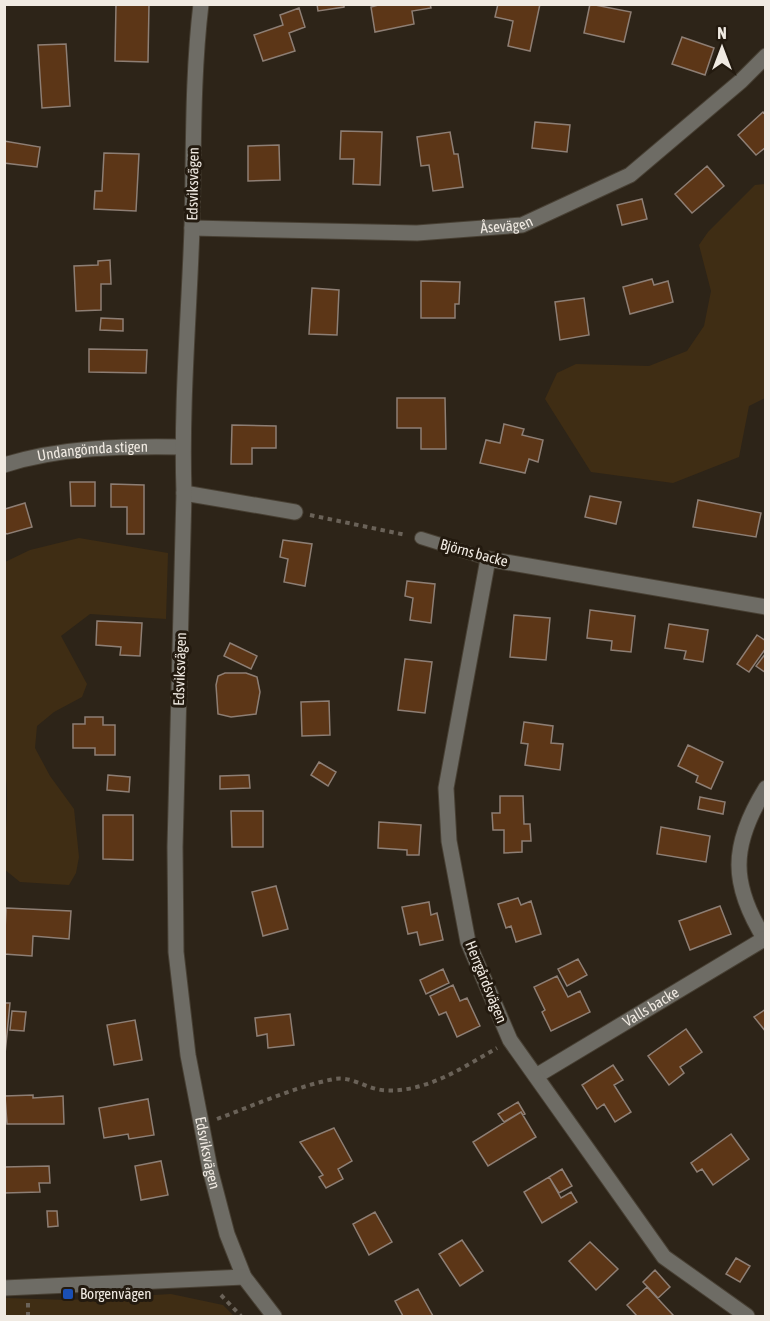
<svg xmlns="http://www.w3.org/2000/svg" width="770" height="1321" font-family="'Asap Condensed',sans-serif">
<rect width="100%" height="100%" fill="#2d2418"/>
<path fill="#3f2d14" d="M 765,184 L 765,398 L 749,406 L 739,457 L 673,483 L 591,472 L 545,399 L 557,373 L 576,364 L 649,366 L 687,351 L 704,326 L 711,291 L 699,245 L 708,232 L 755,185 Z
M 79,538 L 168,553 L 166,619 L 90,614 L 61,636 L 87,684 L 82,697 L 54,712 L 37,726 L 35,748 L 50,776 L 74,809 L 79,857 L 76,873 L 69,885 L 20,882 L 4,869 C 4,834 11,801 4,766 L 5,562 L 30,550 Z
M 171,1294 L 223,1305 L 234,1316 L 5,1316 L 5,1298 L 68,1300 Z"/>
<path fill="#5c3617" stroke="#8d7e74" stroke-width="1.5" d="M 116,4 L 149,4 L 148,62 L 115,61 Z
M 317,4 L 344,4 L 344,7 L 318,11 Z
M 382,4 L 430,4 L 431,8 L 412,11 L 414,24 L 375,32 L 371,7 Z
M 498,4 L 540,4 L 530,51 L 508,46 L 513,21 L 495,17 Z
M 590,4 L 631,12 L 624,42 L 584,33 Z
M 299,8 L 305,27 L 289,33 L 295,51 L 263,61 L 254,35 L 283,25 L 280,15 Z
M 682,37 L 714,48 L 705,75 L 672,64 Z
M 66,44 L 70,106 L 42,108 L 38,45 Z
M 763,112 L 766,115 L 766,147 L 756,155 L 738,135 Z
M 535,122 L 570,125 L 567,152 L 532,148 Z
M 341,131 L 382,132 L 380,185 L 353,184 L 354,159 L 340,159 Z
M 450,132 L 454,154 L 458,154 L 463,187 L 433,191 L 429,165 L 421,166 L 417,137 Z
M 4,141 L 40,147 L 37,167 L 4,163 Z
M 279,145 L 280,180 L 248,181 L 248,146 Z
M 104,153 L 139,154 L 136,211 L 94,209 L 95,191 L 102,191 Z
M 707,166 L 724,186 L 692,213 L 675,194 Z
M 642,199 L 647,219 L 622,225 L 617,205 Z
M 110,260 L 111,284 L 101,284 L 101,310 L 76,311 L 74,266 L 98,265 L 98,261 Z
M 652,279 L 654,285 L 668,281 L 673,302 L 630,314 L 623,287 Z
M 421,281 L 460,282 L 459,304 L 455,304 L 455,318 L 421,318 Z
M 312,288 L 339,290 L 337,335 L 309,334 Z
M 584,298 L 589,335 L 560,340 L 555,302 Z
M 101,318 L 123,319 L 123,331 L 100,330 Z
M 89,349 L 147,350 L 146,373 L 89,372 Z
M 397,398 L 445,398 L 446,449 L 421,449 L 421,428 L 397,428 Z
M 504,424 L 524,429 L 522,435 L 543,440 L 538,462 L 529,459 L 525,473 L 480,463 L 486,440 L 500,443 Z
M 232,425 L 276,426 L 276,448 L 252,448 L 252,464 L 231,464 Z
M 70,482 L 95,482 L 95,506 L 71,506 Z
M 111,484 L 144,485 L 144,534 L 127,534 L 127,507 L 111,507 Z
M 590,496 L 621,502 L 616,524 L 585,517 Z
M 698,500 L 761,513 L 756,537 L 693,527 Z
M 25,503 L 32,527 L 7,534 L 4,532 L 4,506 L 5,509 Z
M 283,540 L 312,544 L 305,586 L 284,582 L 288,559 L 280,557 Z
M 407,581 L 435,584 L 431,623 L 410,620 L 413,598 L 405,596 Z
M 590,610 L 635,616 L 631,652 L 611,650 L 612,641 L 587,638 Z
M 514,615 L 550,618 L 546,660 L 510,657 Z
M 97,621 L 142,623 L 140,656 L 120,655 L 121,647 L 96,645 Z
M 669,624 L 708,630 L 703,662 L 684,659 L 686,651 L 665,648 Z
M 757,635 L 766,641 L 766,648 L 749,672 L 737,664 Z
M 230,643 L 257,656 L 251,669 L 224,656 Z
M 766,653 L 766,673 L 756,666 Z
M 405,659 L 432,662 L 425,713 L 398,710 Z
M 225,673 L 246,673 L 257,677 L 260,692 L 256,714 L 231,717 L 218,714 L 216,685 L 218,676 Z
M 329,701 L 330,735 L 302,736 L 301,702 Z
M 85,717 L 103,717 L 103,725 L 115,725 L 115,755 L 95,755 L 95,748 L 73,748 L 73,724 L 85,724 Z
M 524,722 L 553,726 L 551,743 L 563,744 L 560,770 L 525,765 L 528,744 L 521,743 Z
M 688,745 L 723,762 L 711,789 L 696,782 L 698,776 L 678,766 Z
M 319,762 L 336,772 L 328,786 L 311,775 Z
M 108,775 L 130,777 L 129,792 L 107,790 Z
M 249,775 L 250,788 L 220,789 L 220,776 Z
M 500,796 L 523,796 L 524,824 L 530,824 L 531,841 L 522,841 L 522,852 L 504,853 L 504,830 L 493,830 L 492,813 L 500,813 Z
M 700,797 L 725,802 L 723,814 L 698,809 Z
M 231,811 L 263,811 L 263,847 L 232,847 Z
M 103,815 L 133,815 L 133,860 L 103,859 Z
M 379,822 L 421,825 L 419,855 L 407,855 L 407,850 L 378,848 Z
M 661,827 L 710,836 L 706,862 L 657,854 Z
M 276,886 L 288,929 L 263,936 L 252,892 Z
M 518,898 L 521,905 L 531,901 L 541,934 L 516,942 L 511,926 L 506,928 L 498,904 Z
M 429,902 L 431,915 L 437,913 L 443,940 L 420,945 L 417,932 L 408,934 L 402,907 Z
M 720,906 L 731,934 L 690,950 L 679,921 Z
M 6,908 L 71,911 L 69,939 L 33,936 L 32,956 L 4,954 Z
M 578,959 L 587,975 L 567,986 L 558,969 Z
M 443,969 L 449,983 L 426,994 L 420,980 Z
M 557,976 L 568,997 L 580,991 L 590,1012 L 551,1031 L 542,1012 L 545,1010 L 534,987 Z
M 453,985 L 460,1001 L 467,998 L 480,1026 L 457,1037 L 446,1012 L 439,1015 L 430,996 Z
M 4,1003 L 10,1003 L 5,1054 L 4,1054 Z
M 766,1009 L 766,1032 L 754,1017 Z
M 12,1011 L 26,1012 L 24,1031 L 10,1030 Z
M 290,1014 L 294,1045 L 268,1048 L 267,1034 L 257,1036 L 255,1018 Z
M 135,1020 L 142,1060 L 114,1065 L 107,1025 Z
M 686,1029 L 702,1052 L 680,1067 L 684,1073 L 669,1085 L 648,1056 Z
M 613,1065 L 623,1080 L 614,1085 L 631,1112 L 615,1122 L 604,1104 L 597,1109 L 582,1085 Z
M 33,1095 L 33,1098 L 63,1096 L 64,1124 L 7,1124 L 5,1096 Z
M 148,1099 L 154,1135 L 129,1139 L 128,1134 L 104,1138 L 99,1108 Z
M 518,1102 L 525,1114 L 523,1115 L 521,1112 L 504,1122 L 498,1114 Z
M 521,1112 L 536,1137 L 488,1166 L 473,1142 Z
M 334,1128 L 352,1161 L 338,1169 L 343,1179 L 326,1188 L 319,1177 L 323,1175 L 300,1142 Z
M 731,1134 L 749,1159 L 713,1185 L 702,1169 L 697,1172 L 691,1163 Z
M 161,1161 L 168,1195 L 141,1200 L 135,1166 Z
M 49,1166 L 50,1183 L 39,1183 L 40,1192 L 4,1193 L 4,1167 Z
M 562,1169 L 572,1186 L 559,1193 L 549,1177 Z
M 549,1177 L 561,1198 L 571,1192 L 577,1202 L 542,1223 L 524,1192 Z
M 47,1211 L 57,1211 L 58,1226 L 48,1227 Z
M 375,1212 L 392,1242 L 369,1255 L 353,1224 Z
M 462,1240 L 483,1271 L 460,1286 L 439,1254 Z
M 590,1242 L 618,1269 L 596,1290 L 569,1261 Z
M 736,1258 L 750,1266 L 740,1282 L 726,1274 Z
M 655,1270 L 670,1287 L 658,1298 L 643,1282 Z
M 647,1287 L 673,1315 L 672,1316 L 637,1316 L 627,1305 Z
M 418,1289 L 433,1316 L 403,1316 L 395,1301 Z"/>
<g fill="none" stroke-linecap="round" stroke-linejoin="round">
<g stroke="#484034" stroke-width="14">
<path id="service" d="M 421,538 L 488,559"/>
</g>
<g stroke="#484034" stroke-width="17">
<g id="minor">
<path id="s1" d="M 192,228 L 417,233 L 522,225 L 630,175 L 741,81 L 766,56"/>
<path id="s2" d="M 4,465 C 61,447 123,446 182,447"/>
<path d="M 184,493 L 295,512"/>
<path d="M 766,788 C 730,846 730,884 766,941"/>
<path id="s3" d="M 536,1076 L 764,939"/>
<path d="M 747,1316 L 664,1257 L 510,1040 L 468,942 L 449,841 L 446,788 L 488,559 L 766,607"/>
</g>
</g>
<g stroke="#484034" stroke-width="17">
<g id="tertiary">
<path id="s4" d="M 201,4 C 192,79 194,153 192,228 C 189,316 181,405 184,493 L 175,847 L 176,952 L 188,1055 L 210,1169 L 227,1234 L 244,1277 L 274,1316"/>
<path d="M 4,1288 L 244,1277"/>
</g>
</g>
<path stroke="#6a6258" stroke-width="4" stroke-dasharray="4.5 4.5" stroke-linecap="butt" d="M 310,515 L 406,535
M 217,1119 C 255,1105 294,1087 334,1079 C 352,1076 365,1088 382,1090 C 424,1094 462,1068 497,1048
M 221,1295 L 241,1316
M 28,1303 L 28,1316"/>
<use href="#service" stroke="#6e6c65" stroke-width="12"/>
<use href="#minor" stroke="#6e6c65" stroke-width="15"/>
<use href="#tertiary" stroke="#6e6c65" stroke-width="15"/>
</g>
<rect fill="#1a4fb4" stroke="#231a0f" stroke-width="2" x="62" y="1288" width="12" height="12" rx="3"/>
<g text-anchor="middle" stroke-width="6" stroke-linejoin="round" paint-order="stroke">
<g font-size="15" fill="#f0eae2" stroke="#231a0f">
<text transform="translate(193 184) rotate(-89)" y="5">Edsviksvägen</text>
<text dy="5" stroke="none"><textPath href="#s1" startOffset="315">Åsevägen</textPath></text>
<text dy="5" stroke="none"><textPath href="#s2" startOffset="90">Undangömda stigen</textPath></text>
<text transform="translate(474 553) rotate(15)" y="5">Björns backe</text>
<text transform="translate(180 669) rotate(-88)" y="5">Edsviksvägen</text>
<text transform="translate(486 982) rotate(68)" y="5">Herrgårdsvägen</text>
<text dy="5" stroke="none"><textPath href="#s3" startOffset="134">Valls backe</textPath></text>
<text dy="5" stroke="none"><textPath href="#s4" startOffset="1152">Edsviksvägen</textPath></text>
</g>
<g font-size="15" fill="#f0eae2" stroke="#231a0f" text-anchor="start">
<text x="80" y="1299">Borgenvägen</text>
</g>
</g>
<rect width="770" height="1321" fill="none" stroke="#f0eae2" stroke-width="12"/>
<g transform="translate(722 48)" stroke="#231a0f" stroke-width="4.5" paint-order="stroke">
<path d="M0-4.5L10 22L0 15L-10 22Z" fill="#f0eae2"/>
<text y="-9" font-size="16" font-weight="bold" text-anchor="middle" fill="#f0eae2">N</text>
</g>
</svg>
